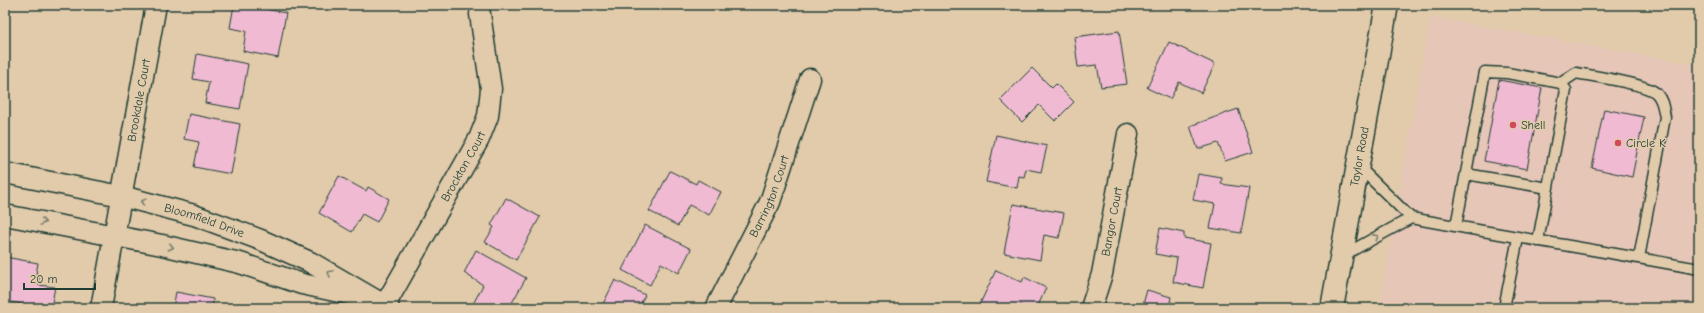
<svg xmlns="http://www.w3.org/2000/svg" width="1704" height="313" font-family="'Comic Neue',sans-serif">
<rect width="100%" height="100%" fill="#e2cbab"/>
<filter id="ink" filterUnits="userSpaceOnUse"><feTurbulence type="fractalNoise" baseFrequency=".025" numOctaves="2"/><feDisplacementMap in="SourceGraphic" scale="8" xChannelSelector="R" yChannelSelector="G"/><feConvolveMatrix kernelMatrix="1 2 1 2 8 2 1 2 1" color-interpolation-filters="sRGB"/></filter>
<g filter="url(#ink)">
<path fill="#e6c6b7" d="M 1430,17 L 1699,65 L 1699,308 L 1379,308 Z"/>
<path fill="#f0bad3" stroke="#1f3d34" d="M 234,5 L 244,5 L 286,13 L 278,58 L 243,51 L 246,31 L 230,28 Z
M 1119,31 L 1127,84 L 1101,87 L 1097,65 L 1078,67 L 1074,37 Z
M 1169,42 L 1215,64 L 1201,93 L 1179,82 L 1170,99 L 1147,88 Z
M 197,54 L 248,64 L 240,109 L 205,103 L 209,82 L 193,79 Z
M 1032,68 L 1052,88 L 1056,84 L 1074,102 L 1055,121 L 1039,105 L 1022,122 L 1000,100 Z
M 1499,80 L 1542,88 L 1527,169 L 1484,161 Z
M 1238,109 L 1253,152 L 1225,161 L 1218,143 L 1198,149 L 1190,126 Z
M 1604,109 L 1644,117 L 1632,177 L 1592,168 Z
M 189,114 L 240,124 L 231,174 L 194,167 L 199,142 L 184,139 Z
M 996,135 L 1047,146 L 1041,172 L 1026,169 L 1024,177 L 1019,176 L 1017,188 L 986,182 Z
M 670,171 L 696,184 L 698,180 L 721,192 L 709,215 L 689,205 L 678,226 L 649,211 Z
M 1198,174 L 1222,178 L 1221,184 L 1249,188 L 1241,233 L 1210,228 L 1215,204 L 1193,200 Z
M 339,176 L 366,191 L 368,187 L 389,199 L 377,222 L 362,214 L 352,232 L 319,213 Z
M 506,198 L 540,217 L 516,260 L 485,242 L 494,227 L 491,225 Z
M 1013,204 L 1064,213 L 1059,238 L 1044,235 L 1040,260 L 1004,253 Z
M 645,225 L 691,249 L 679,273 L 661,263 L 650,285 L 622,270 Z
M 1160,228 L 1184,233 L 1184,238 L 1211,243 L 1203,288 L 1173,282 L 1177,258 L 1155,254 Z
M 476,250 L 526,278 L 509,308 L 476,308 L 472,306 L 483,285 L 464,273 Z
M 5,257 L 38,263 L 36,274 L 40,275 L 38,285 L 55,287 L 51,308 L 27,308 L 28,305 L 5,301 Z
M 996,270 L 1022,282 L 1024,277 L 1046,288 L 1037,308 L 1027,308 L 1020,305 L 1019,308 L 978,308 Z
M 615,280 L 645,295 L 638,308 L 601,308 Z
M 1147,290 L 1171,297 L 1170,302 L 1190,308 L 1142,308 Z
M 176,292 L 213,299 L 212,308 L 173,308 Z"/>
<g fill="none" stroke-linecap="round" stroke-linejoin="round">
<g stroke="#1f3d34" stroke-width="13">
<path id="lane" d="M 1561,83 L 1576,73 C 1592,76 1649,84 1657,94 C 1663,101 1663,108 1665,117 L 1639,258
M 1466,174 L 1548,188
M 1411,218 C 1507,236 1603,251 1699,269
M 1456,226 L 1485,72 L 1507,73 L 1561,83 L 1566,90 L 1538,241
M 1342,256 L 1411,218 L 1358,166
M 1504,308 L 1518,238"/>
</g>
<g stroke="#1f3d34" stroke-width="23">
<g id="street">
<path id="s1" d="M 5,173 L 121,196 L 194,215 L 261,240 L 310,262 L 389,308"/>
<path d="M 5,215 L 162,245 L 240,263 L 302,284 L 358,296"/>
<path id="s2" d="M 385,305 L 479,139 L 488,116 L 491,89 L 480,14"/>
<path id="s3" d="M 101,308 L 156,5"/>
<path id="s4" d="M 716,308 L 770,202 L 810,79"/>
<path id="s5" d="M 1091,308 L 1102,274 L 1128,134"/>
</g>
</g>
<g stroke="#1f3d34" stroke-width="25">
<g id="secondary">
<path id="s6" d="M 1332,308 L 1387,5"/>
</g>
</g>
<use href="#lane" stroke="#e2cbab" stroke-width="10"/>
<use href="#street" stroke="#e2cbab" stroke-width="20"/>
<use href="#secondary" stroke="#e2cbab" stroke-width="22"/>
</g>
<defs><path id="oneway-chevron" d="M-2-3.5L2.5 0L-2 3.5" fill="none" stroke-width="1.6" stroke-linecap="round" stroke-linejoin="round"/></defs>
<g stroke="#777d6a">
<use href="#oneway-chevron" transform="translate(143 202) rotate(-165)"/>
<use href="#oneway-chevron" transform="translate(43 222) rotate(11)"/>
<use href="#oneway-chevron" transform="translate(1376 237) rotate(-29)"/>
<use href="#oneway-chevron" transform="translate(171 247) rotate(13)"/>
<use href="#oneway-chevron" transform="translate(330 273) rotate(-150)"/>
</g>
</g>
<g fill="#d1495b" stroke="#e2cbab" stroke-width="1.5">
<circle cx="1513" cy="125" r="4"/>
<circle cx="1618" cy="143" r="4"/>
</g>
<g text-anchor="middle" stroke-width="3" stroke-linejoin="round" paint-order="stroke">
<g font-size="12" fill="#1f3d34" stroke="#e2cbab">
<text dy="4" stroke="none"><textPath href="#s3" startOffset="211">Brookdale Court</textPath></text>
<text dy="4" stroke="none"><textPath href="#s6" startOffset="154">Taylor Road</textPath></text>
<text dy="4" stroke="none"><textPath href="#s2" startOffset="159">Brockton Court</textPath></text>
<text dy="4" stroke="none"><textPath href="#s4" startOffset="124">Barrington Court</textPath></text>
<text dy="4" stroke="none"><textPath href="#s1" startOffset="205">Bloomfield Drive</textPath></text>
<text dy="4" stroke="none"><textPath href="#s5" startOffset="89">Bangor Court</textPath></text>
</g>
<g font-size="12" fill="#1f3d34" stroke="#e2cbab" text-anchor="start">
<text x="1521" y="129">Shell</text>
<text x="1626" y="147">Circle K</text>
</g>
</g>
<rect width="1704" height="313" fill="none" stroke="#e2cbab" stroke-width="20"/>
<rect x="10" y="10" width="1684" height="293" fill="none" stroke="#1f3d34" stroke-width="1.5" filter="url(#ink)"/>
<path d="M24 283v6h71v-6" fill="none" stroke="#1f3d34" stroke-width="2"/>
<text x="30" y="283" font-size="12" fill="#1f3d34" stroke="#e2cbab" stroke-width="3" paint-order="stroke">20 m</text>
</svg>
